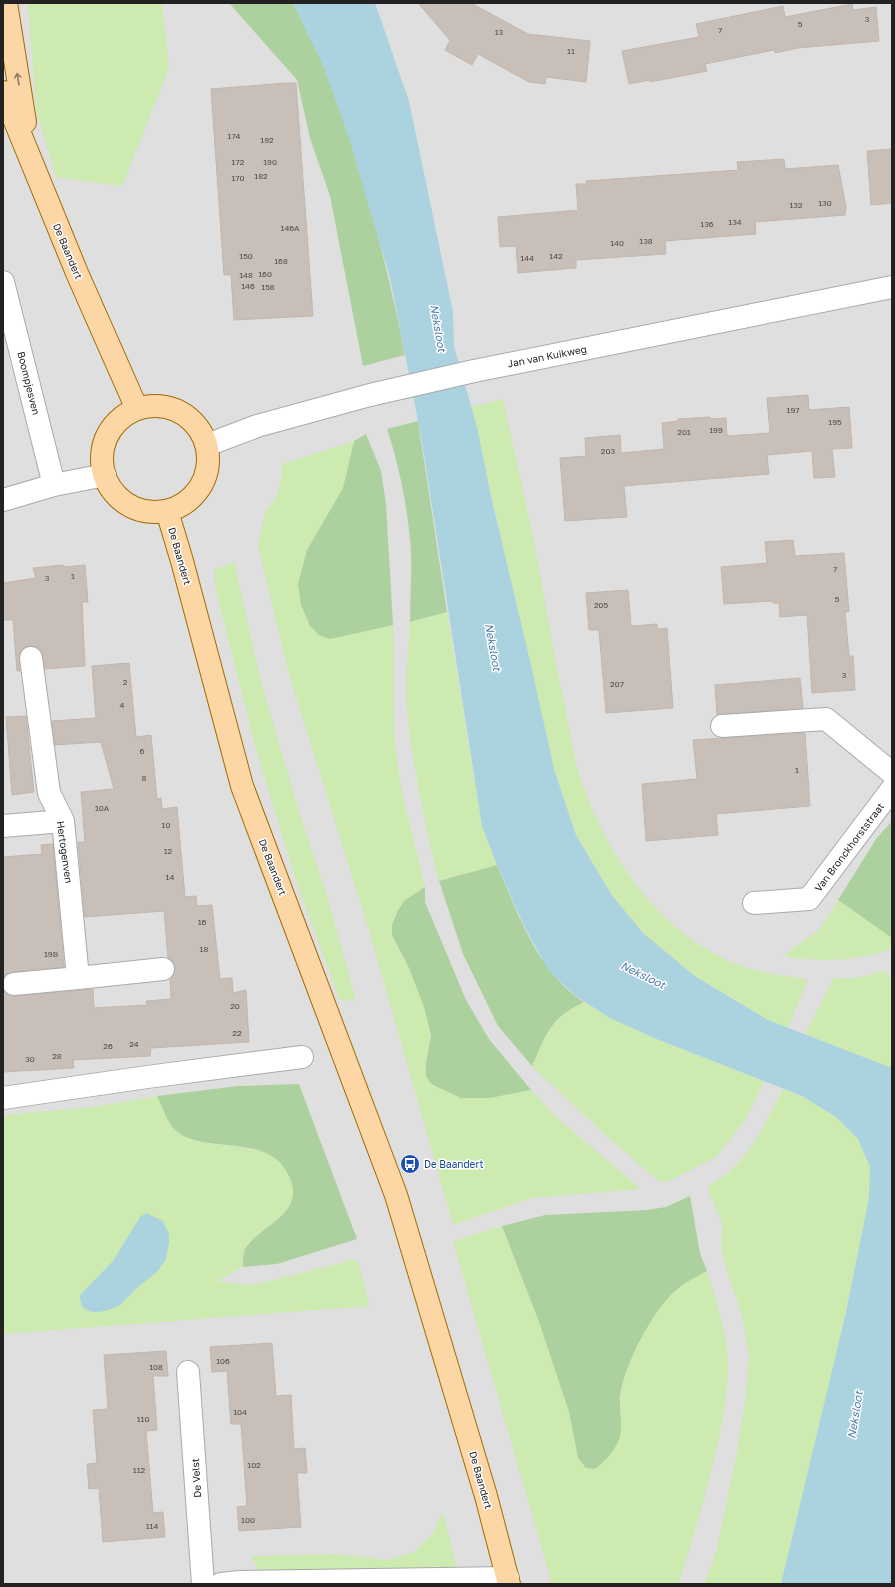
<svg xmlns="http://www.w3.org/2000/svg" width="895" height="1587" font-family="'Golos Text',sans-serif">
<rect width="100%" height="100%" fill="#f2efe9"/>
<path fill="#e0dfdf" d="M 3,3 L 892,3 L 892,1584 L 3,1584 Z"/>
<path fill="#cdebb0" d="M 28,3 L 162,3 L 169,68 L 122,186 L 56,177 L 36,109 Z
M 503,399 C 516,460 531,522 542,584 C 549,629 558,673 567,717 C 571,737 574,758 580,777 C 607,857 661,938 745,967 C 765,974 787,976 808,979 L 788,1028 L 768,1020 L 696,977 L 643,933 L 611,894 L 576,835 L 554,769 L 471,407 Z
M 354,441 L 343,488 L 307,550 L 330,639 L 393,625 L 394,733 L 401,788 L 425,887 C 410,897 396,905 392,924 C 390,939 402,954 408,966 C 416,983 431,1018 430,1036 C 430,1044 427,1054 426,1063 L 490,1098 L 531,1090 L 555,1116 L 641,1189 L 532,1198 L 453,1225 L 371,937 L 288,671 L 258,545 L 266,510 C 280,497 281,481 282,464 Z
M 234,562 L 261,682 L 299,811 L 327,895 L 356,1001 L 340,1000 L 296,881 L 257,753 L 216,592 L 214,570 Z
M 447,612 L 482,826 L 497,865 L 439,881 C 426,828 414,774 408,719 C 404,687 408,654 410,622 Z
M 838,900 L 892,938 L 892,948 C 862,962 814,962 783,956 L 820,929 Z
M 884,971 L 892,980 L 892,1068 L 805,1034 L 834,978 L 856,978 Z
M 584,1002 C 639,1036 703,1057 764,1081 L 746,1119 L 716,1157 L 674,1179 L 661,1183 L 605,1135 L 532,1066 C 547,1033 549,1019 584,1002 Z
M 783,1089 C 819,1102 861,1126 870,1166 C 875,1189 861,1238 856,1262 C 834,1370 807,1477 781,1584 L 704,1584 L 717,1549 L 737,1452 L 746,1395 L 749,1355 L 741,1311 L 729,1277 L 721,1249 L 722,1223 L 707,1187 C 750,1162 761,1130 783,1089 Z
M 157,1096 C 162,1106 167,1121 174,1129 C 195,1151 249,1140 276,1158 C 283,1164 288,1172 291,1181 C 302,1216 261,1224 245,1249 C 243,1254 243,1261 243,1267 L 217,1281 L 252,1285 L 357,1259 L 370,1306 L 3,1334 L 3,1115 L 93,1107 Z
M 502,1226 L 539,1322 L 569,1412 L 578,1458 L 586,1468 L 595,1469 C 603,1459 614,1449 619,1437 C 624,1428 618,1406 621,1395 C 627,1359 652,1309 681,1286 C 688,1280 699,1276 707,1271 C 716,1300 726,1329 728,1359 C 729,1400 719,1440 709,1479 C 700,1514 690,1549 678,1584 L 552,1584 L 453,1241 Z
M 443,1512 L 461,1584 L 266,1584 L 251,1556 L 335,1554 L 389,1560 L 414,1552 L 432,1535 Z"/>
<path fill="#add19e" d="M 229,3 L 293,3 C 303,25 316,46 325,69 C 360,160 386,259 405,355 L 363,366 L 330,196 L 310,138 L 297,80 Z
M 418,421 L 447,612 L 410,622 C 410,598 412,575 411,551 C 408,510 400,468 387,429 Z
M 366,434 L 381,471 L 386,504 L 393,625 L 330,639 L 319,635 L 310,626 L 301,605 L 298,584 L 307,550 L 343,488 L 354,441 Z
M 892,821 L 892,938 L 838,900 L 876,839 Z
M 497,865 C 518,913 537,972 584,1002 C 549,1019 547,1033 532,1066 L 498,1026 L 463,954 L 439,881 Z
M 425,887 L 425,902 L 466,1000 L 489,1039 L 531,1090 L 490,1098 L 461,1098 L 431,1084 L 426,1076 L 426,1063 L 431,1035 L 424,1007 L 409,968 L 392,935 L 392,924 L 398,910 L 405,900 Z
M 299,1084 L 357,1239 L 277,1264 L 243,1267 C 243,1261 243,1254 245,1249 C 261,1224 302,1216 291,1181 C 287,1170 282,1163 273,1157 C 248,1139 196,1151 174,1129 C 167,1121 162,1106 157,1096 L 238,1086 Z
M 690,1196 L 700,1253 L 707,1271 C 699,1276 689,1280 681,1286 C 654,1306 625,1363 620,1396 C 619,1409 623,1423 620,1436 C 618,1447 604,1463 595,1469 L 586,1468 L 578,1458 L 569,1412 L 539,1322 L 502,1226 L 545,1215 L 647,1210 L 666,1207 Z"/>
<path fill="#aad3df" d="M 293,3 L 375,3 L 409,101 L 453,312 L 454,346 L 477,427 L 491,496 L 533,674 L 554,769 L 576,835 L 611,894 L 643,933 L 696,977 L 768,1020 L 892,1068 L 892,1584 L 781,1584 L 846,1312 L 869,1198 L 870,1167 L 858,1139 L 836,1117 L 802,1096 L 659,1040 L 610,1018 L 576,996 L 549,971 L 524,926 L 497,865 L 482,826 L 421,436 L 390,278 L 348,135 L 324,68 Z
M 146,1213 L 163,1221 L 169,1234 L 169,1243 L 166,1259 L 157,1272 L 139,1286 L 120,1305 C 107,1312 79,1320 80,1295 L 113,1261 L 140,1217 Z"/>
<path fill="#c7bfb8" stroke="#c4b6ab" d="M 418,3 L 471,3 L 528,34 L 590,41 L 586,82 L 546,77 L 545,84 L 529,82 L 478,54 L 472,65 L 445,50 L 450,40 Z
M 852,4 L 853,10 L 876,7 L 879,41 L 798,48 L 775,53 L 774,50 L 705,64 L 707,71 L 650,82 L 650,80 L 629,84 L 622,51 L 699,37 L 696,24 L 783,6 L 785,17 Z
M 286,83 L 296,83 L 313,316 L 234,320 L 231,275 L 224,275 L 211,89 Z
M 892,149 L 892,203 L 871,205 L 867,151 Z
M 784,159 L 785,169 L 838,165 L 846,207 L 845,215 L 755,222 L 756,234 L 665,241 L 666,254 L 576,260 L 576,268 L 518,273 L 516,246 L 500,247 L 498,217 L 578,210 L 576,184 L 587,184 L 586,181 L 738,170 L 737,162 Z
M 808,395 L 809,410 L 849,407 L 852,448 L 832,449 L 835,477 L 814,478 L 812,451 L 767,455 L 769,474 L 624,486 L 627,517 L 565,521 L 560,458 L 586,456 L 585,438 L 620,435 L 621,453 L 664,449 L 662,423 L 678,421 L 678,419 L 710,417 L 711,419 L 726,418 L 727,436 L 770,433 L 767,398 Z
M 793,540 L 795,556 L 844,553 L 849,612 L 845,612 L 849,656 L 853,656 L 855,690 L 812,693 L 807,615 L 780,617 L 779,603 L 773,603 L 773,601 L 724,604 L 721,567 L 767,563 L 765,542 Z
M 63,565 L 63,567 L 85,565 L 88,602 L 82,602 L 85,666 L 45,669 L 41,651 L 36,647 L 30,646 L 24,648 L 20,653 L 20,671 L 17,671 L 13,620 L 3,620 L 3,583 L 36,578 L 33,568 Z
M 628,590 L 631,626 L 657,624 L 657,629 L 667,628 L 673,708 L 606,713 L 599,630 L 589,630 L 586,593 Z
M 129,663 L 136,737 L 151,735 L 157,799 L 161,798 L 162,809 L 177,807 L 185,897 L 196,896 L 197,906 L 212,905 L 220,979 L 232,978 L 233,993 L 246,990 L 249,1042 L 151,1048 L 150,1056 L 73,1060 L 74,1068 L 3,1072 L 3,989 L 8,995 L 15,996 L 93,989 L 94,1008 L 147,1005 L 146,1001 L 171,999 L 170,979 L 174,974 L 175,968 L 173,962 L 168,958 L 164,911 L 85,917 L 78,842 L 85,842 L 81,792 L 114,789 L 101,742 L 55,745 L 52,721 L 96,718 L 92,666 Z
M 800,678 L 803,708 L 717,715 L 715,685 Z
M 26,716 L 34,792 L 12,795 L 6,717 Z
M 805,733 L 810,806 L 716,814 L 718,835 L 646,841 L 642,784 L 697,779 L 693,740 Z
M 53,844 L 64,967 L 13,972 L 7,974 L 3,978 L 3,857 L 42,854 L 41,845 Z
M 272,1343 L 276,1396 L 291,1395 L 294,1449 L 305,1448 L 307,1473 L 297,1473 L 301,1527 L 239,1531 L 237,1507 L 247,1506 L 241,1424 L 231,1424 L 227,1371 L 212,1372 L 210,1347 Z
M 166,1351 L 168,1376 L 153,1376 L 157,1430 L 146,1431 L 153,1513 L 163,1512 L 165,1537 L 103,1542 L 99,1488 L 89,1489 L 87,1464 L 97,1463 L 93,1410 L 108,1409 L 104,1355 Z"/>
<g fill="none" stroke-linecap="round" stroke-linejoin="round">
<g stroke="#a9a9a9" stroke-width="24">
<path id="minor" d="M 3,282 L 54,485
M 207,445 L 257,426 L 370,395 L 474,371 L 892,287
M 3,500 L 54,485 L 105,475
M 722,726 L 826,719 L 892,773
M 3,826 L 63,821
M 754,903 L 809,899 L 892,789
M 78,978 L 163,969
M 14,984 L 78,978 L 63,821 L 49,793 L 31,658
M 3,1098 L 147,1077 L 302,1057
M 188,1372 L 203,1584
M 240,1582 L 508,1578
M 221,1584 L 240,1582 L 240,1584"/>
</g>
<g stroke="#a06b00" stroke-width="24">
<path id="major" d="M 6,3 L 25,122
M 3,92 L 77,273 L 137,409
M102 459a53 53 0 1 1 106 0a53 53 0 1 1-106 0Z
M 167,511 L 182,561 L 242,786 L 396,1195 L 486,1496 L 509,1584"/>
</g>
<use href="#minor" stroke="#fff" stroke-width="22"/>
<use href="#major" stroke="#fcd6a4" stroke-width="22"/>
</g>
<defs><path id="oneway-shaft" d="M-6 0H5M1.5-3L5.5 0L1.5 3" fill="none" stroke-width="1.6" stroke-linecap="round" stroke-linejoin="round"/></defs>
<use stroke="#8f7c63" href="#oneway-shaft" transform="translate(18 79) rotate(-99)"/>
<defs>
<g id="bus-disc" transform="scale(1)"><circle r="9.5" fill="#1a4fb4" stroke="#fff"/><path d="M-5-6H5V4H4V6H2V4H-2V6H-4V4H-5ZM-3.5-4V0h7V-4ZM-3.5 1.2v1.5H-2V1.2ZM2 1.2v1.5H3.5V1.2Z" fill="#fff"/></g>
</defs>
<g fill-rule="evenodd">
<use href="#bus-disc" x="410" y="1164"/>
</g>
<g text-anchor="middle" stroke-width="3" stroke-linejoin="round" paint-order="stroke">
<g font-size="8" fill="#4b4948">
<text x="867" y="22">3</text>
<text x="800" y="27">5</text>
<text x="720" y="33">7</text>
<text x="499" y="35">13</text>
<text x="571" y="54">11</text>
<text x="234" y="139">174</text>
<text x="267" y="143">192</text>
<text x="238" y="165">172</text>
<text x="270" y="165">190</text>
<text x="261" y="179">182</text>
<text x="238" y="181">170</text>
<text x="825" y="206">130</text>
<text x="796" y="208">132</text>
<text x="735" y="225">134</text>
<text x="707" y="227">136</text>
<text x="290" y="231">146A</text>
<text x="646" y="244">138</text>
<text x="617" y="246">140</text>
<text x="246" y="259">150</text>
<text x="556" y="259">142</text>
<text x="527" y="261">144</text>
<text x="281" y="264">168</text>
<text x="265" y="277">160</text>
<text x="246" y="278">148</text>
<text x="248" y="289">146</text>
<text x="268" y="290">158</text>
<text x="793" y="413">197</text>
<text x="835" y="425">195</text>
<text x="716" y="433">199</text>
<text x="684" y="435">201</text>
<text x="608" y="454">203</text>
<text x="835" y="572">7</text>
<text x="73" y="579">1</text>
<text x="47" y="581">3</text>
<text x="837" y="602">5</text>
<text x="601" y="608">205</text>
<text x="844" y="678">3</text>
<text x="125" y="685">2</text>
<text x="617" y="687">207</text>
<text x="122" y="708">4</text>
<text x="142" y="754">6</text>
<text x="797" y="773">1</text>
<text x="144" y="781">8</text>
<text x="102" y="811">10A</text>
<text x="166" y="828">10</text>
<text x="168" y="854">12</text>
<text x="170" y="880">14</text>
<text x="202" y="925">16</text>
<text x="204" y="952">18</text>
<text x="51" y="957">19B</text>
<text x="235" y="1009">20</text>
<text x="237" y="1036">22</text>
<text x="134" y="1047">24</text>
<text x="108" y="1049">26</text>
<text x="57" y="1059">28</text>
<text x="30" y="1062">30</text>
<text x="223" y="1364">106</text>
<text x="156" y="1370">108</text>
<text x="240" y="1415">104</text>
<text x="143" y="1422">110</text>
<text x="254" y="1468">102</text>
<text x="139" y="1473">112</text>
<text x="248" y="1523">100</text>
<text x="152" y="1529">114</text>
</g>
<g font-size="10" fill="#222" stroke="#fff">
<text transform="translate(68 251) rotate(67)" y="4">De Baandert</text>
<text transform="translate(547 356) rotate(-11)" y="4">Jan van Kuikweg</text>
<text transform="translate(29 383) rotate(76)" y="4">Boompjesven</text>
<text transform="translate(180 556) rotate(74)" y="4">De Baandert</text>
<text transform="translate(849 847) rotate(-53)" y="4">Van Bronckhorststraat</text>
<text transform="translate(65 852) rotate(82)" y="4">Hertogenven</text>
<text transform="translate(273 867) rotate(69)" y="4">De Baandert</text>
<text transform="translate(196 1478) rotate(-94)" y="4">De Velst</text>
<text transform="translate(481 1480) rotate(74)" y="4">De Baandert</text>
</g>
<g font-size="10" fill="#164399" stroke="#fff" text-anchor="start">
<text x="424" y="1168">De Baandert</text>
</g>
<g font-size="11" font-style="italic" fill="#4a7aab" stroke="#fff">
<text transform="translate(438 328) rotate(80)" y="4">Neksloot</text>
<text transform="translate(493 647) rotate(80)" y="4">Neksloot</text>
<text transform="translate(643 975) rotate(26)" y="4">Neksloot</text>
<text transform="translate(855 1415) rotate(-81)" y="4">Neksloot</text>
</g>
</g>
<rect width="895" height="1587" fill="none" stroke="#222222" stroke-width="8"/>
</svg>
